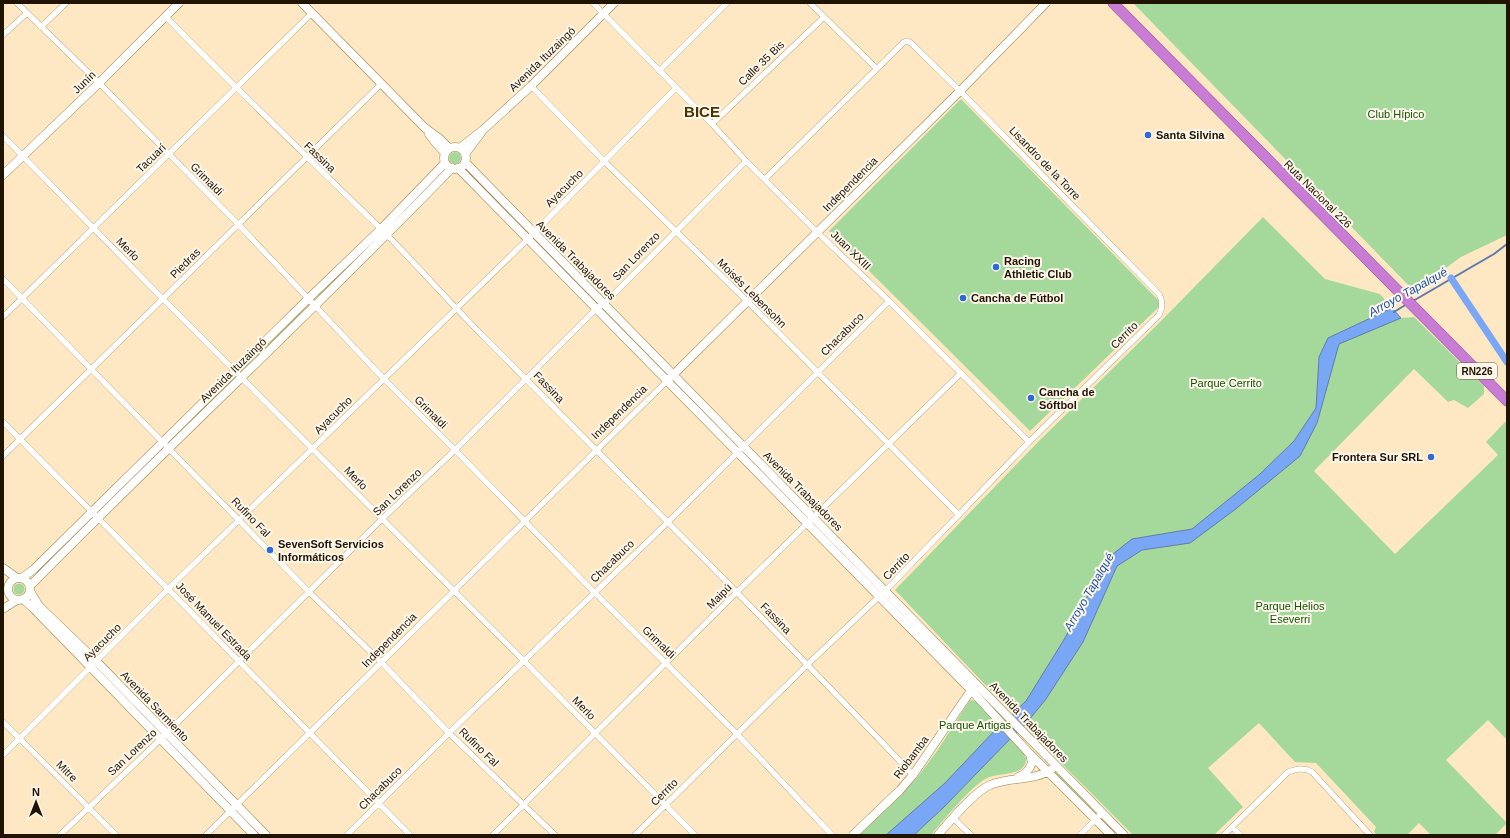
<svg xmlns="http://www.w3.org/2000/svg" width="1510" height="838" font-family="Arial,sans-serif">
<rect width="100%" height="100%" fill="#fee8c3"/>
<path fill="#a4d99b" d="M 1133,3 L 1507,3 L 1507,235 L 1461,257 L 1414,291 Z
M 961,99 L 1162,304 L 1030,431 L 829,231 Z
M449 158a6 6 0 1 1 12 0a6 6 0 1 1-12 0Z
M 469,172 L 526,229 L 524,230 L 468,173 Z
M 1263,217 L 1325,279 L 1380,294 L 1392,308 L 1328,338 L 1319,357 L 1316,408 L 1294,441 L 1260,474 L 1192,529 L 1132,539 L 1065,638 L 1026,701 L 1012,713 L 895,590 L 1037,443 L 1162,320 Z
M 376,239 L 377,240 L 319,296 L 318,295 Z
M 537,241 L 594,299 L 593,300 L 536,242 Z
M 303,309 L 304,310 L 246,367 L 246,366 Z
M 1414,317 L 1484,386 L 1484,394 L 1468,408 L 1454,400 L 1448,402 L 1414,369 L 1314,471 L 1395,554 L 1498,455 L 1486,442 L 1505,422 L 1507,422 L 1507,740 L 1488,720 L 1446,760 L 1507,823 L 1495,835 L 1431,835 L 1419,823 L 1407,835 L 1377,835 L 1374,832 L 1376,827 L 1316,763 L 1295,762 L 1259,723 L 1208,768 L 1243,807 L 1214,835 L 1133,835 L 1024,726 L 1046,699 L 1083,642 L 1117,566 L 1142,550 L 1190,543 L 1317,423 L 1339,343 L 1401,318 Z
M 231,380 L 232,381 L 175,438 L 174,437 Z
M13.5 589a5.5 5.5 0 1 1 11 0a5.5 5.5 0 1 1-11 0Z
M 970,700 L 977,701 L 999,726 L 945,783 L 886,835 L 859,835 L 916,779 L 937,751 Z
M 1011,738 C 1017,745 1031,755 1024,766 C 1017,776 998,773 987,778 C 972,785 943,821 931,835 L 914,835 L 944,807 Z
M 1055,771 L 1094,811 L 1093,812 L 1054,772 Z"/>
<path fill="#79a7f6" stroke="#5e7bac" d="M 1392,308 L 1401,318 L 1339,344 L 1317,423 L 1300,456 L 1237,508 L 1190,543 L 1142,550 L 1117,566 L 1083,642 L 1046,699 L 1024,726 L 1011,738 L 944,807 L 914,835 L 886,835 L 945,783 L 999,726 L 1026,701 L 1065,638 L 1108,558 L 1132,539 L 1192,529 L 1260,474 L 1294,441 L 1316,408 L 1319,357 L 1328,338 Z"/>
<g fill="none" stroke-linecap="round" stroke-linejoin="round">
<path stroke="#5e7bac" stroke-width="2" d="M 1413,301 L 1494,254 L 1507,244
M 1394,312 L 1407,304"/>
<path stroke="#79a7f6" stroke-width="7" d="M 1451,278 L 1507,362"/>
<g stroke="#9f7e41" stroke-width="6">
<path id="street" d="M 17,3 L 99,83 L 238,224 L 383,378 L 455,450 L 594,592 L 737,734 L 832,835
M 593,3 L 712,124 L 746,161 L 817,232 L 889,301 L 1029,442
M 810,3 L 876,68
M 166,17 C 237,90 311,160 383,231 C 417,265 449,302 483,336 C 627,481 772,626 913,775
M 41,27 L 66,3
M 3,35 L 27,13
M 659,71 L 727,3
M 531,86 L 605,162 L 747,301 L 959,515
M 712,124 L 824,17
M 3,136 L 163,299 L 524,661 L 695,835
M 3,279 L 309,592 L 381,662 L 449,733 L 555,835
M 3,317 L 312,13
M 3,422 L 168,589 L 410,835
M 3,456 L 381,84
M 3,722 L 116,835
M 3,755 L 168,589 L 528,239 L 676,88
M 953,818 L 971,835
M 1232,827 L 1240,835
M 60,835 L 166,734 L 382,519 L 455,450 L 597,308 L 604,304 L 746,161
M 206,835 L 668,380
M 347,835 L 449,733 L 667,523 L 889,301
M 493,835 L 737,592 L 961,373
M 635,835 L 808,664 L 886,590 L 1029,442 L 1159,315 C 1163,307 1163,301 1159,294 L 960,91 L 911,43 L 907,41 L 904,42 L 765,179
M 1080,835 L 1102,813
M 1224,835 L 1288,772 C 1297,769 1303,767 1312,772 L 1370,835"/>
</g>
<g stroke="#9f7e41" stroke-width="9">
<path id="secondary" d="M 302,3 L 425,128 L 440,139 L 449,148
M 429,134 L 435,142 L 445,153
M444 158a11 11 0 1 1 22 0a11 11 0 1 1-22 0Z
M 460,148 L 484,129 L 531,86 L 614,3
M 465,154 L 481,133
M 465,162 L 1124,835
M 458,168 L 971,690 L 1029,753 L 1111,835
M 3,175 L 99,83 L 179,3
M 671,377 L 960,91 L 1046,3
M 3,568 L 17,578
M8 589a11 11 0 1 1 22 0a11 11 0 1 1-22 0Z
M 22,578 L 34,569 L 308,299 L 381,229 L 445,163
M 30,586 C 169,445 314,311 452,168
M 30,591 L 39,606 L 96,661 L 266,835
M 23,599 L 33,608 L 254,835
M 3,609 L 17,600
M 1018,777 C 1026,774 1029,770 1032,763 L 1030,754
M 853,835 L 900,790 L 913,775 L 974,686
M 938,835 C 950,821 974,792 990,785 C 1011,776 1033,782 1052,769"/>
</g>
<g stroke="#8d578b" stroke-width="11">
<path id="highway" d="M 1113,3 L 1507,401"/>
</g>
<use href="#street" stroke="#fff" stroke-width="5.5"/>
<use href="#secondary" stroke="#fff" stroke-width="8"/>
<use href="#highway" stroke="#c87cd6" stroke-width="10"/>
</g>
<g fill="#2d69d7" stroke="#fef7eb" stroke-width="1.5">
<circle cx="1148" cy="135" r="4"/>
<circle cx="996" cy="267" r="4"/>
<circle cx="963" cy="298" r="4"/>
<circle cx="1031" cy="398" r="4"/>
<circle cx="1431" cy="457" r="4"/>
<circle cx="270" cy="550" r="4"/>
</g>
<g text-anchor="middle" stroke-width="4" stroke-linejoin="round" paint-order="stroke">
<rect fill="#fef7eb" stroke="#635746" stroke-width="1" x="1457" y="363" width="40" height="16" rx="3"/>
<g font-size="10" font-weight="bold" fill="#201300">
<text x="1477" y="375">RN226</text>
</g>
<g font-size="11" fill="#201300" stroke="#fef7eb">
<text transform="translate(542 59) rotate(-44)" y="4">Avenida Ituzaingó</text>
<text transform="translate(761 63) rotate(-44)" y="4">Calle 35 Bis</text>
<text transform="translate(84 82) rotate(-44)" y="4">Junín</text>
<text transform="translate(320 157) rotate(44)" y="4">Fassina</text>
<text transform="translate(151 158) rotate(-44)" y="4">Tacuarí</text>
<text transform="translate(1045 163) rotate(46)" y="4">Lisandro de la Torre</text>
<text transform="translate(207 179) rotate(45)" y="4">Grimaldi</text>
<text transform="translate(850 184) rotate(-45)" y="4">Independencia</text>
<text transform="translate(564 188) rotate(-45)" y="4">Ayacucho</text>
<text transform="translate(1318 194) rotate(45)" y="4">Ruta Nacional 226</text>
<text transform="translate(128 249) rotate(46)" y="4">Merlo</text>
<text transform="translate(851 250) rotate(44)" y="4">Juan XXIII</text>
<text transform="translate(636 256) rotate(-46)" y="4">San Lorenzo</text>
<text transform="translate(576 260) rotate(45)" y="4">Avenida Trabajadores</text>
<text transform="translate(185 263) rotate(-45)" y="4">Piedras</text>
<text transform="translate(752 293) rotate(45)" y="4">Moisés Lebensohn</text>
<text transform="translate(842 334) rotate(-45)" y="4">Chacabuco</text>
<text transform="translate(1124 335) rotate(-45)" y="4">Cerrito</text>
<text transform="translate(233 370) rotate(-44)" y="4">Avenida Ituzaingó</text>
<text transform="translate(549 387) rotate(46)" y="4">Fassina</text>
<text transform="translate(431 412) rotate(45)" y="4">Grimaldi</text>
<text transform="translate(619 412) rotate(-44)" y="4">Independencia</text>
<text transform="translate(333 415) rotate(-45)" y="4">Ayacucho</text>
<text transform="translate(356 478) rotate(46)" y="4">Merlo</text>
<text transform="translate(803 491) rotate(45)" y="4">Avenida Trabajadores</text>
<text transform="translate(397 492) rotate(-44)" y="4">San Lorenzo</text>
<text transform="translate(251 517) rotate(46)" y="4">Rufino Fal</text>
<text transform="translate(612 561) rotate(-44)" y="4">Chacabuco</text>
<text transform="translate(896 566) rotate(-46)" y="4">Cerrito</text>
<text transform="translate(719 596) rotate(-45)" y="4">Maipú</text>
<text transform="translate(776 618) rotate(46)" y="4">Fassina</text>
<text transform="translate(214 621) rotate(46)" y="4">José Manuel Estrada</text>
<text transform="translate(389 640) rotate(-45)" y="4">Independencia</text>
<text transform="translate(102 642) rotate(-45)" y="4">Ayacucho</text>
<text transform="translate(659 642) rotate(44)" y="4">Grimaldi</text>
<text transform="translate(155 706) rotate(46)" y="4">Avenida Sarmiento</text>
<text transform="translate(584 708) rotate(45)" y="4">Merlo</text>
<text transform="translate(1029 722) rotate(46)" y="4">Avenida Trabajadores</text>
<text transform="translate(479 747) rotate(44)" y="4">Rufino Fal</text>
<text transform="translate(132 752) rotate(-43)" y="4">San Lorenzo</text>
<text transform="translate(911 757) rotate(-53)" y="4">Riobamba</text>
<text transform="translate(67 771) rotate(45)" y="4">Mitre</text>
<text transform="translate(380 788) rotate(-45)" y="4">Chacabuco</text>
<text transform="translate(664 792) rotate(-45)" y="4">Cerrito</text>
</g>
<g font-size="11" fill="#115504" stroke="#fef7eb">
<text x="1396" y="118">Club Hípico</text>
<text x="1226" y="387">Parque Cerrito</text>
<text x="1290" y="610">Parque Helios<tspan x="1290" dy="13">Eseverri</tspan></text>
<text x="975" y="729">Parque Artigas</text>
</g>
<g font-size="11" font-weight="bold" fill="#201300" stroke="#fef7eb" text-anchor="start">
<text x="1156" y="139">Santa Silvina</text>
<text x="1004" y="265">Racing<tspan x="1004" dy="13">Athletic Club</tspan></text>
<text x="971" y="302">Cancha de Fútbol</text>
<text x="1039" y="396">Cancha de<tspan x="1039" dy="13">Sóftbol</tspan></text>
<text x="1423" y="461" text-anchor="end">Frontera Sur SRL</text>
<text x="278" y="548">SevenSoft Servicios<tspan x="278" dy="13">Informáticos</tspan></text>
</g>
<g font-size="12" font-style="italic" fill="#1d50ab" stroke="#fef7eb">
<text transform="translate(1408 292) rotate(-29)" y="4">Arroyo Tapalqué</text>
<text transform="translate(1089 592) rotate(-60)" y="4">Arroyo Tapalqué</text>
</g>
<g font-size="15" font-weight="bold" fill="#4a3300" stroke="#fef7eb">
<text x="702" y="117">BICE</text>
</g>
</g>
<rect width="1510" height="838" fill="none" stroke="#201300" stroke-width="8"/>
<g transform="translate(36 802)" stroke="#fef7eb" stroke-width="3" paint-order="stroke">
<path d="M0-3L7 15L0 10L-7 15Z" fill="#201300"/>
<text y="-6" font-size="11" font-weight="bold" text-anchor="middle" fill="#201300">N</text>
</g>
</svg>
